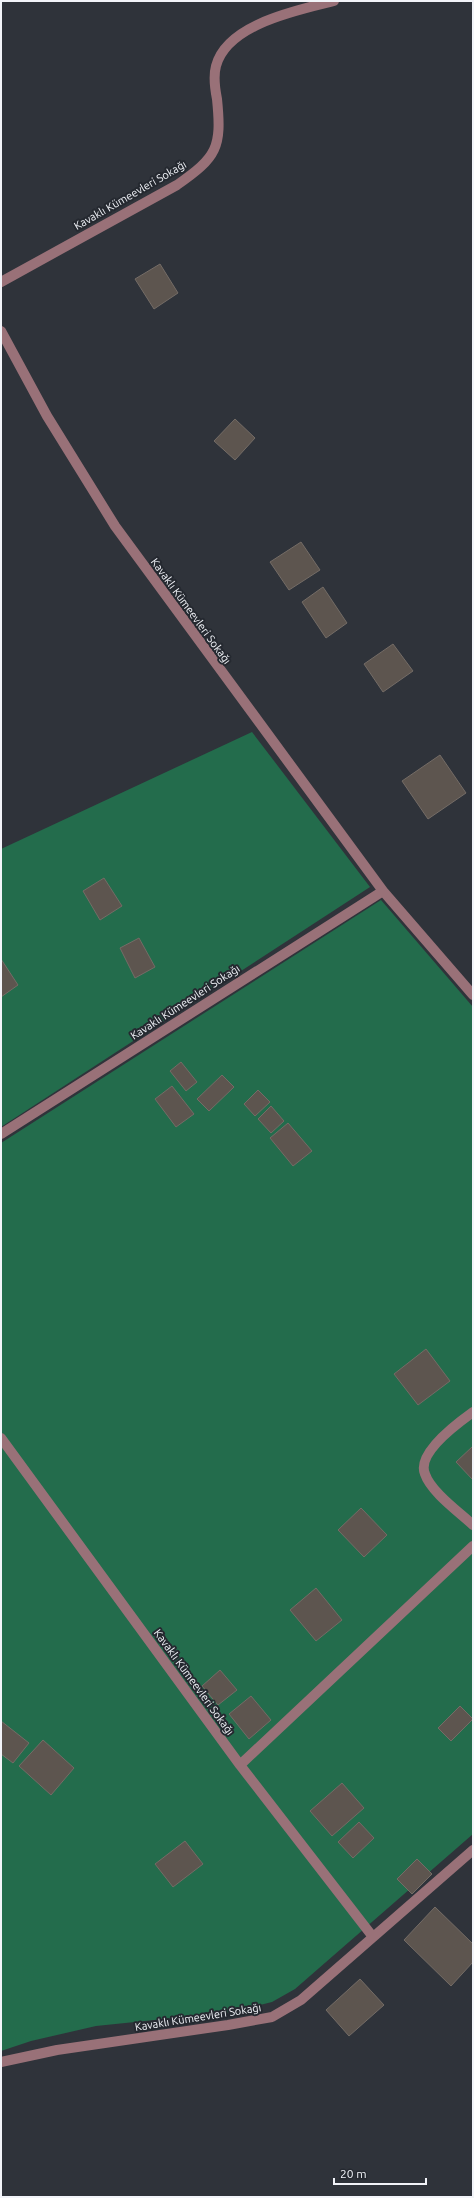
<svg xmlns="http://www.w3.org/2000/svg" width="474" height="2198" font-family="Ubuntu,sans-serif">
<rect width="100%" height="100%" fill="#2f333a"/>
<path fill="#236c4c" d="M 252,732 L 370,887 L 1,1127 L 1,849 Z
M 381,900 L 473,1007 L 473,1834 L 295,1989 L 272,2002 L 232,2012 L 96,2026 L 31,2041 L 1,2051 L 1,1143 Z"/>
<path fill="#5d554f" stroke="#746c66" d="M 160,264 L 178,293 L 154,309 L 135,279 Z
M 235,419 L 255,438 L 235,460 L 214,441 Z
M 301,542 L 320,570 L 289,590 L 270,562 Z
M 323,587 L 347,623 L 326,638 L 302,602 Z
M 393,644 L 413,671 L 383,692 L 364,664 Z
M 440,755 L 466,793 L 428,819 L 402,781 Z
M 104,878 L 122,906 L 100,920 L 83,891 Z
M 139,938 L 155,967 L 135,978 L 120,948 Z
M 1,959 L 18,985 L 1,997 Z
M 181,1062 L 197,1082 L 186,1091 L 170,1071 Z
M 222,1075 L 234,1087 L 209,1111 L 197,1099 Z
M 172,1086 L 194,1114 L 176,1127 L 155,1099 Z
M 258,1090 L 270,1102 L 255,1116 L 244,1104 Z
M 271,1106 L 284,1121 L 271,1133 L 258,1119 Z
M 288,1123 L 312,1151 L 293,1166 L 270,1138 Z
M 426,1349 L 450,1381 L 418,1405 L 394,1374 Z
M 473,1446 L 473,1480 L 456,1462 Z
M 361,1508 L 387,1535 L 364,1557 L 338,1530 Z
M 316,1588 L 342,1620 L 316,1641 L 290,1610 Z
M 220,1670 L 237,1690 L 218,1705 L 202,1686 Z
M 251,1696 L 271,1720 L 249,1739 L 229,1714 Z
M 460,1706 L 473,1719 L 451,1741 L 438,1728 Z
M 1,1721 L 29,1743 L 13,1763 L 1,1754 Z
M 43,1740 L 74,1768 L 51,1795 L 19,1766 Z
M 342,1783 L 364,1808 L 332,1836 L 310,1811 Z
M 359,1822 L 374,1838 L 353,1858 L 338,1842 Z
M 185,1841 L 203,1864 L 173,1887 L 155,1864 Z
M 417,1859 L 432,1874 L 412,1894 L 397,1879 Z
M 435,1907 L 473,1944 L 473,1962 L 451,1986 L 404,1940 Z
M 360,1979 L 384,2005 L 349,2036 L 326,2010 Z"/>
<g fill="none" stroke-linecap="round" stroke-linejoin="round">
<path stroke="#997178" stroke-width="10" d="M 1,282 L 177,185 C 217,157 222,148 217,99 C 215,89 213,77 216,66 C 227,24 298,10 334,1
M 1,331 L 47,416 L 115,526 L 383,891 L 473,995
M 1,1134 L 383,891
M 473,1412 C 459,1422 416,1453 425,1474 C 431,1492 459,1512 473,1525
M 1,1438 L 240,1765 L 373,1937
M 240,1765 L 473,1546
M 1,2062 L 57,2050 L 228,2025 L 272,2017 L 301,2000 L 473,1850"/>
</g>
<g text-anchor="middle" stroke-width="4" stroke-linejoin="round" paint-order="stroke">
<g font-size="11" fill="#f2f4f9" stroke="#252930">
<text transform="translate(130 195) rotate(-30)" y="4">Kavaklı Kümeevleri Sokağı</text>
<text transform="translate(191 611) rotate(54)" y="4">Kavaklı Kümeevleri Sokağı</text>
<text transform="translate(185 1002) rotate(-33)" y="4">Kavaklı Kümeevleri Sokağı</text>
<text transform="translate(194 1682) rotate(54)" y="4">Kavaklı Kümeevleri Sokağı</text>
<text transform="translate(198 2017) rotate(-9)" y="4">Kavaklı Kümeevleri Sokağı</text>
</g>
</g>
<rect width="474" height="2198" fill="none" stroke="#f2f4f9" stroke-width="4"/>
<path d="M334 2178v6h92v-6" fill="none" stroke="#f2f4f9" stroke-width="2"/>
<text x="340" y="2178" font-size="12" fill="#f2f4f9" stroke="#252930" stroke-width="3" paint-order="stroke">20 m</text>
</svg>
